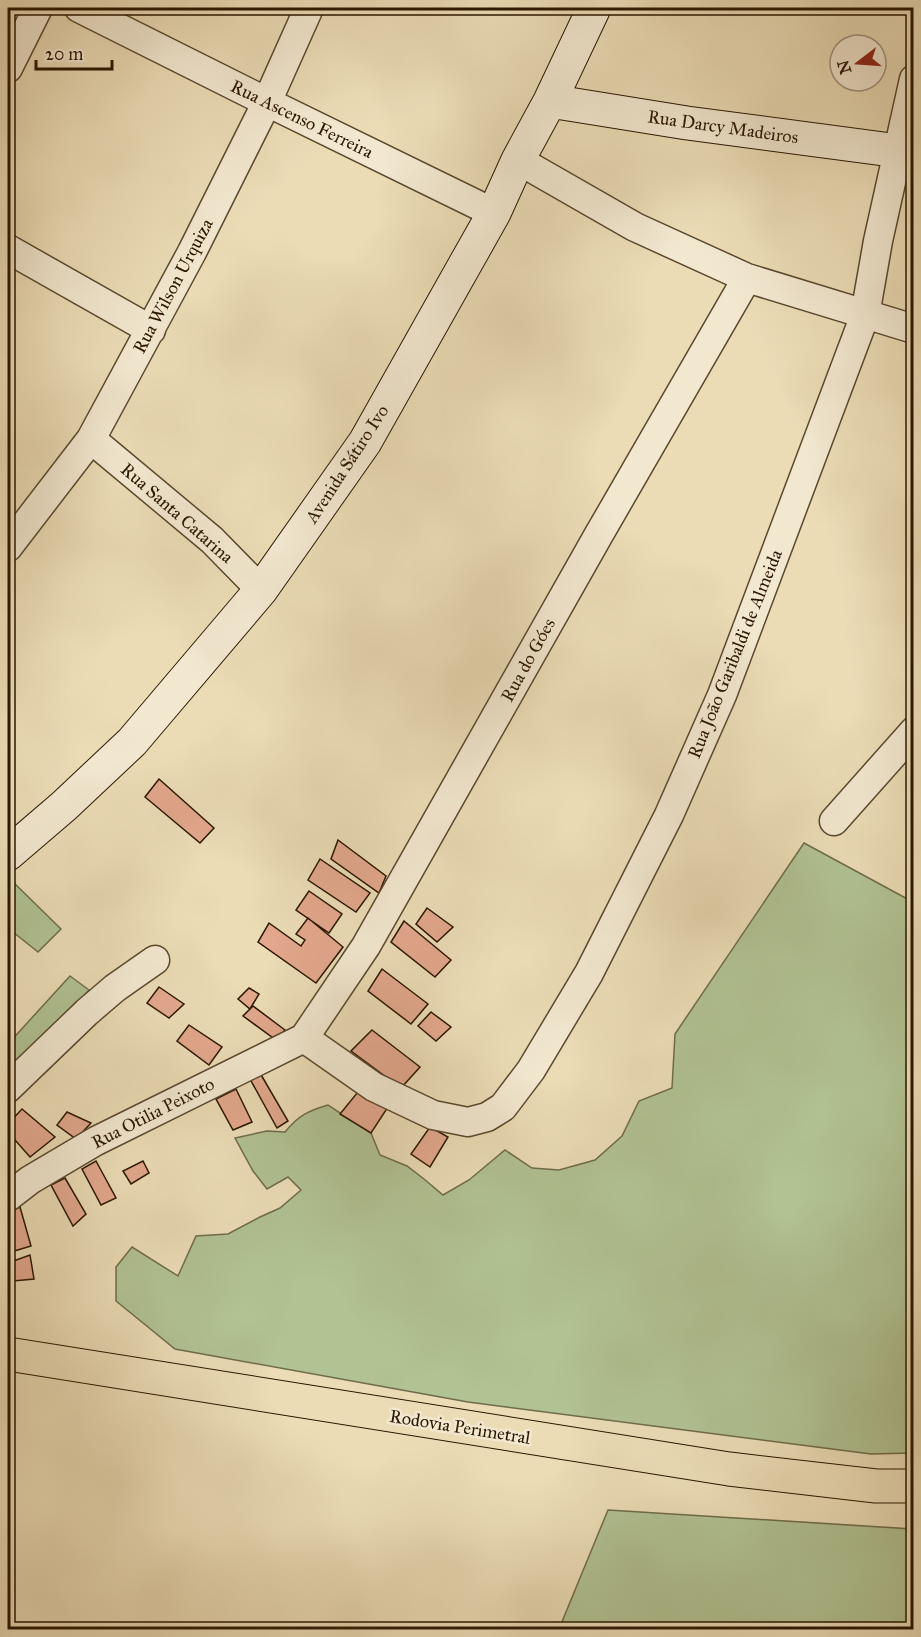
<svg xmlns="http://www.w3.org/2000/svg" width="921" height="1637" font-family="'IM FELL Great Primer',serif">
<rect width="100%" height="100%" fill="#ebdcb6"/>
<filter id="stains"><feTurbulence type="fractalNoise" baseFrequency=".00333" numOctaves="4"/><feColorMatrix values="0 0 0 0 .2 0 0 0 0 .09 0 0 0 0 .02 0 0 0 .5 -.17"/></filter>
<radialGradient id="worn" r=".72"><stop offset=".6" stop-color="#630" stop-opacity="0"/><stop offset="1" stop-color="#630" stop-opacity=".3"/></radialGradient>
<path fill="#b1c293" stroke="#6e6c4a" stroke-width="1.5" d="M 804,843 L 913,902 L 913,1453 L 871,1454 L 468,1402 L 175,1349 L 116,1301 L 116,1267 L 132,1247 L 178,1276 L 196,1236 L 228,1234 L 260,1217 L 280,1208 L 301,1190 L 288,1177 L 267,1189 L 253,1171 L 235,1138 L 267,1131 L 285,1132 C 299,1115 308,1111 328,1105 L 371,1133 L 380,1155 L 407,1166 L 424,1179 L 443,1195 L 469,1180 L 505,1150 L 532,1168 L 559,1170 L 595,1160 L 622,1136 L 639,1101 L 672,1088 L 675,1034 Z
M 13,882 L 61,929 L 38,952 L 8,928 L 8,887 Z
M 70,976 L 89,990 L 8,1078 L 8,1044 Z
M 608,1510 L 913,1529 L 913,1629 L 559,1629 Z"/>
<path fill="#e3a88e" stroke="#2a1600" stroke-width="1.5" d="M 159,779 L 214,828 L 200,843 L 145,797 Z
M 338,840 L 386,876 L 379,893 L 331,859 Z
M 320,859 L 370,893 L 356,912 L 308,880 Z
M 309,891 L 342,914 L 329,933 L 296,910 Z
M 427,908 L 453,927 L 437,942 L 416,924 Z
M 308,918 L 343,947 L 316,983 L 258,942 L 269,923 L 301,946 L 305,940 L 296,934 Z
M 404,921 L 451,960 L 435,977 L 391,942 Z
M 382,969 L 428,1004 L 411,1024 L 368,991 Z
M 159,987 L 184,1004 L 169,1018 L 147,1003 Z
M 249,988 L 259,994 L 250,1009 L 238,999 Z
M 253,1006 L 285,1030 L 276,1040 L 243,1016 Z
M 431,1012 L 451,1027 L 436,1041 L 418,1026 Z
M 189,1025 L 222,1047 L 209,1065 L 177,1041 Z
M 372,1030 L 420,1067 L 401,1088 L 351,1051 Z
M 260,1073 L 288,1121 L 277,1128 L 250,1079 Z
M 362,1087 L 388,1107 L 371,1133 L 340,1114 Z
M 236,1089 L 252,1122 L 233,1130 L 216,1099 Z
M 22,1109 L 55,1137 L 30,1157 L 8,1132 L 8,1124 Z
M 67,1112 L 91,1123 L 76,1139 L 57,1125 Z
M 430,1127 L 448,1137 L 430,1167 L 411,1154 Z
M 96,1161 L 116,1198 L 101,1205 L 82,1169 Z
M 143,1161 L 149,1173 L 131,1184 L 123,1171 Z
M 65,1178 L 86,1214 L 73,1226 L 51,1185 Z
M 20,1207 L 31,1246 L 11,1252 L 8,1238 L 8,1212 Z
M 30,1255 L 34,1279 L 13,1281 L 8,1263 Z"/>
<g fill="none" stroke-linecap="round" stroke-linejoin="round">
<g stroke="#5a482e" stroke-width="31">
<path id="street" d="M 79,8 L 267,102 L 494,213
M 8,68 L 38,8
M 518,160 L 635,227 L 747,278 L 914,329
M 8,249 L 151,330
M 91,439 L 212,540 L 261,590
M 8,547 L 91,439 L 192,252 L 267,102 L 309,8
M 834,821 L 914,731
M 304,1038 L 374,1087 L 433,1115 L 468,1122 L 487,1117 L 503,1107 L 531,1070 L 589,973 L 669,815 L 722,695 L 865,315 L 878,241 L 914,79
M 8,1088 L 87,1012 L 115,988 L 155,960
M 8,1197 L 30,1180 L 96,1141 L 304,1038 L 366,946 L 598,536 L 747,278"/>
</g>
<g stroke="#2a1600" stroke-width="35">
<path id="secondary" d="M 550,101 L 687,123 L 914,153
M 8,854 L 64,806 L 132,742 L 261,590 L 365,442 L 494,213 L 518,160 L 550,101 L 594,8"/>
</g>
<g stroke="#2a1600" stroke-width="35">
<path id="primary" d="M 8,1354 L 729,1469 L 876,1486 L 914,1486"/>
</g>
<use href="#street" stroke="#f2e8d0" stroke-width="28"/>
<use href="#secondary" stroke="#f2e8d0" stroke-width="33"/>
<use href="#primary" stroke="#ebdcb6" stroke-width="33"/>
</g>
<g text-anchor="middle" stroke-width="5" stroke-linejoin="round" paint-order="stroke">
<g font-size="18" fill="#2a1600" stroke="#f2e8d0">
<text transform="translate(302 119) rotate(26)" y="6">Rua Ascenso Ferreira</text>
<text transform="translate(723 127) rotate(8)" y="6">Rua Darcy Madeiros</text>
<text transform="translate(173 286) rotate(-62)" y="6">Rua Wilson Urquiza</text>
<text transform="translate(347 464) rotate(-57)" y="6">Avenida Sátiro Ivo</text>
<text transform="translate(177 513) rotate(41)" y="6">Rua Santa Catarina</text>
<text transform="translate(735 654) rotate(-68)" y="6">Rua João Garibaldi de Almeida</text>
<text transform="translate(528 660) rotate(-61)" y="6">Rua do Góes</text>
<text transform="translate(153 1113) rotate(-27)" y="6">Rua Otilia Peixoto</text>
<text transform="translate(460 1427) rotate(9)" y="6">Rodovia Perimetral</text>
</g>
</g>
<rect width="921" height="1637" fill="none" stroke="#ebdcb6" stroke-width="30"/>
<rect x="9" y="9" width="903" height="1619" fill="none" stroke="#2a1600" stroke-width="3"/>
<rect x="15" y="15" width="891" height="1607" fill="none" stroke="#2a1600" stroke-width="1.5"/>
<g transform="translate(858 63) rotate(253)"><circle r="28" fill="#f2e8d0" stroke="#a2947d" stroke-width="1.5"/>
<path d="M0-4.5L10 22L0 15L-10 22Z" fill="#8f2418"/>
<text y="-9" font-size="16" font-weight="bold" text-anchor="middle" fill="#2a1600">N</text>
</g>
<path d="M36 60v9h76v-9" fill="none" stroke="#2a1600" stroke-width="3"/>
<text x="45" y="60" font-size="18" fill="#2a1600" stroke="#f2e8d0" stroke-width="4.5" paint-order="stroke">20 m</text>
<rect width="100%" height="100%" filter="url(#stains)"/>
<rect width="100%" height="100%" fill="url(#worn)"/>
</svg>
